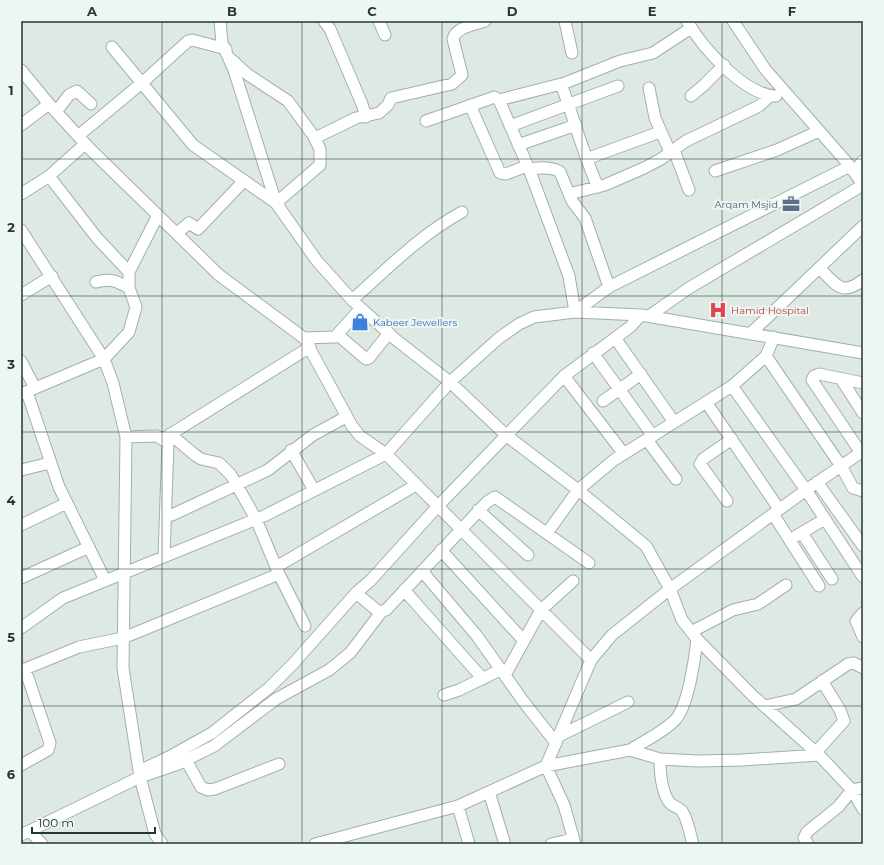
<svg xmlns="http://www.w3.org/2000/svg" width="884" height="865" font-family="Montserrat,sans-serif">
<rect width="100%" height="100%" fill="#dee9e4"/>
<g fill="none" stroke-linecap="round" stroke-linejoin="round">
<g stroke="#a2b0aa" stroke-width="13">
<path id="minor" d="M 220,21 L 222,43 L 234,70 L 276,203 L 317,261 L 352,300 L 395,339 L 450,382 L 507,436 L 578,490 L 646,546 L 670,589 L 682,620 L 697,639 L 752,695 L 819,755 L 852,790 L 863,809
M 324,21 L 330,29 L 362,104 L 366,117
M 379,21 L 385,35
M 565,21 L 572,53
M 687,21 C 702,47 744,95 776,96
M 733,21 L 765,69 L 850,166 L 863,185
M 112,47 L 193,145 L 276,203 L 320,165 L 320,149 L 313,135
M 232,60 L 247,74 L 288,101 L 315,138 L 356,118 L 379,113 L 388,105 L 391,98 L 452,84 L 462,75 L 453,39 C 456,27 474,25 485,21
M 21,70 L 49,104 L 90,149 L 219,275 L 304,338 L 352,426 L 360,436 L 386,454 L 591,660
M 561,84 C 574,118 583,154 598,187
M 649,88 L 655,118 L 670,152
M 691,96 L 704,85 L 724,65
M 499,100 L 565,83 L 620,61 L 653,53 L 691,28
M 470,105 L 500,173 L 506,174 L 527,166
M 56,112 L 69,95 L 77,91 L 91,104
M 426,121 L 489,99 L 494,97 L 499,100 L 529,169 L 569,276 L 575,312 L 609,287 L 850,166
M 21,125 L 49,104
M 510,126 L 618,86
M 78,136 L 143,82 L 188,41 L 192,40 L 226,49
M 518,145 L 576,125
M 674,150 L 689,190
M 586,159 L 660,132
M 529,169 C 538,168 552,166 560,172 L 572,201 L 585,218 L 609,287
M 715,171 L 777,150 L 819,131
M 854,172 L 863,161
M 48,177 L 85,144
M 21,194 L 48,177 L 52,180 L 97,238 L 129,272
M 569,194 L 605,185 L 644,168 L 661,159 L 686,141 L 759,106 L 770,96
M 21,230 L 104,359 L 113,383 L 126,437 L 123,668 L 140,777 L 155,834 L 162,844
M 177,233 L 189,223 L 198,229 L 239,186 L 242,180
M 819,268 C 836,284 841,297 863,280
M 96,282 C 110,278 117,281 129,288
M 21,295 L 52,276
M 352,300 C 387,269 420,235 462,212
M 649,316 L 689,288 L 863,185
M 751,333 L 863,226
M 338,335 L 366,359 L 369,358 L 389,333
M 304,338 L 335,337 L 361,308
M 615,338 L 674,422
M 593,353 L 653,436
M 766,356 L 841,466 L 853,488 L 863,491
M 21,361 L 35,388
M 564,376 L 624,454
M 841,379 L 863,413
M 732,386 L 806,490 L 863,577
M 27,392 L 59,487 L 105,580
M 21,394 L 104,359 L 129,332 L 136,307 L 129,288 L 129,272 L 158,215
M 603,401 L 641,374
M 706,402 L 779,509
M 170,434 L 195,455 L 201,459 L 219,463 L 231,475 L 256,519 L 279,574 L 305,626
M 126,437 L 157,436 L 168,443 L 164,556
M 163,439 L 310,347
M 647,440 L 676,479
M 291,450 L 314,490
M 861,453 L 812,380 L 814,376 L 819,374 L 863,383
M 21,470 L 50,463
M 817,482 L 863,546
M 727,501 L 700,464 L 703,459 L 732,439
M 478,510 L 528,555
M 773,514 L 819,586
M 166,515 L 172,515 L 268,470 L 313,435 L 346,417
M 21,525 L 67,503
M 547,533 L 578,490 L 614,460 L 732,386 L 766,356 L 774,337
M 802,533 L 832,579
M 796,536 L 825,519
M 441,550 L 524,641
M 276,567 L 416,485
M 422,571 L 477,636 L 523,701 L 556,743
M 21,578 L 89,547
M 404,590 L 483,679
M 356,593 L 379,612 L 386,610 L 487,502 L 495,497 L 589,563
M 863,613 L 856,621 L 863,637
M 21,628 L 63,598 L 264,516 L 386,454 L 450,382 L 499,338 L 519,324 L 534,317 L 575,312 L 641,315 L 863,353
M 691,632 L 733,610 L 758,604 L 786,585
M 21,669 L 25,669 L 79,647 L 123,638 L 279,574
M 505,675 L 541,610 L 573,581
M 444,695 L 459,690 L 500,670
M 765,706 L 796,699 L 848,664 L 854,663 L 863,668
M 559,736 L 628,702
M 630,750 C 644,741 664,732 676,719 C 688,705 695,659 697,639
M 816,752 L 844,721 L 840,710 L 822,681
M 660,759 C 660,773 661,790 669,802 C 672,806 678,807 682,811 C 688,820 690,834 693,844
M 186,760 L 201,787 L 208,790 L 215,789 L 279,764
M 21,765 L 48,750 L 50,743 L 25,669
M 139,771 L 169,757 L 212,733 L 269,688 L 292,665 L 356,593 L 371,580 L 437,507 L 564,376 L 630,327 L 641,315
M 489,792 L 504,841
M 458,806 L 469,844
M 30,831 L 42,844
M 21,835 L 140,777 L 178,764 L 214,746 L 276,699 L 329,670 L 350,653 L 382,611
M 315,844 L 458,806 L 546,766 L 591,660 L 612,635 L 670,589 L 806,490 L 863,451
M 551,844 L 573,839
M 575,844 L 564,805 L 546,766 L 630,750 L 660,759 L 698,761 L 742,760 L 819,755
M 808,844 L 804,838 L 807,832 L 838,807 L 852,790 L 863,788"/>
</g>
<use href="#minor" stroke="#fff" stroke-width="11"/>
</g>
<path fill="none" stroke="#213730" stroke-width="1" stroke-opacity="0.55" d="M 162,21 L 162,844M 302,21 L 302,844M 442,21 L 442,844M 582,21 L 582,844M 722,21 L 722,844M 21,159 L 863,159M 21,296 L 863,296M 21,432 L 863,432M 21,569 L 863,569M 21,706 L 863,706"/>
<defs>
<g id="office-bare" transform="scale(1.38)"><path d="M-6-3h4V-5.5h4V-3h4V5H-6ZM-1-4.5V-3h2v-1.5ZM-6 0V1H6V0Z" fill="#5c6f8a" stroke="#eef6f2" stroke-width="2.5" paint-order="stroke"/></g>
<g id="hospital-bare" transform="scale(1.38)"><path d="M-5-5h3v3.5h4V-5h3V5h-3V1.5h-4V5h-3Z" fill="#e0444e" stroke="#eef6f2" stroke-width="2.5" paint-order="stroke"/></g>
<g id="shop-bare" transform="scale(1.38)"><path d="M-5-2.5h2.3a2.7 3.5 0 0 1 5.4 0H5L5.5 6h-11ZM-1.5-2.5h3a1.5 2.3 0 0 0-3 0Z" fill="#3f7fe0" stroke="#eef6f2" stroke-width="2.5" paint-order="stroke"/></g>
</defs>
<g fill-rule="evenodd">
<use href="#office-bare" x="791" y="204"/>
<use href="#hospital-bare" x="718" y="310"/>
<use href="#shop-bare" x="360" y="322"/>
</g>
<g text-anchor="middle" stroke-width="4" stroke-linejoin="round" paint-order="stroke">
<g font-size="10" fill="#4e5e75" stroke="#eef6f2" text-anchor="end">
<text x="778" y="208">Arqam Msjid</text>
</g>
<g font-size="10" fill="#be3a42" stroke="#eef6f2" text-anchor="start">
<text x="731" y="314">Hamid Hospital</text>
</g>
<g font-size="10" fill="#366cbe" stroke="#eef6f2" text-anchor="start">
<text x="373" y="326">Kabeer Jewellers</text>
</g>
</g>
<rect width="884" height="865" fill="none" stroke="#eef6f2" stroke-width="44"/>
<path d="M32 827v6h123v-6" fill="none" stroke="#213730" stroke-width="2"/>
<text x="38" y="827" font-size="12" fill="#213730" stroke="#eef6f2" stroke-width="3" paint-order="stroke">100 m</text>
<rect x="22" y="22" width="840" height="821" fill="none" stroke="#213730" stroke-width="1.5"/>
<g font-size="13" text-anchor="middle" font-weight="bold" fill="#213730">
<text x="92" y="16">A</text>
<text x="232" y="16">B</text>
<text x="372" y="16">C</text>
<text x="512" y="16">D</text>
<text x="652" y="16">E</text>
<text x="792" y="16">F</text>
<text x="11" y="95">1</text>
<text x="11" y="232">2</text>
<text x="11" y="369">3</text>
<text x="11" y="505">4</text>
<text x="11" y="642">5</text>
<text x="11" y="779">6</text>
</g>
</svg>
